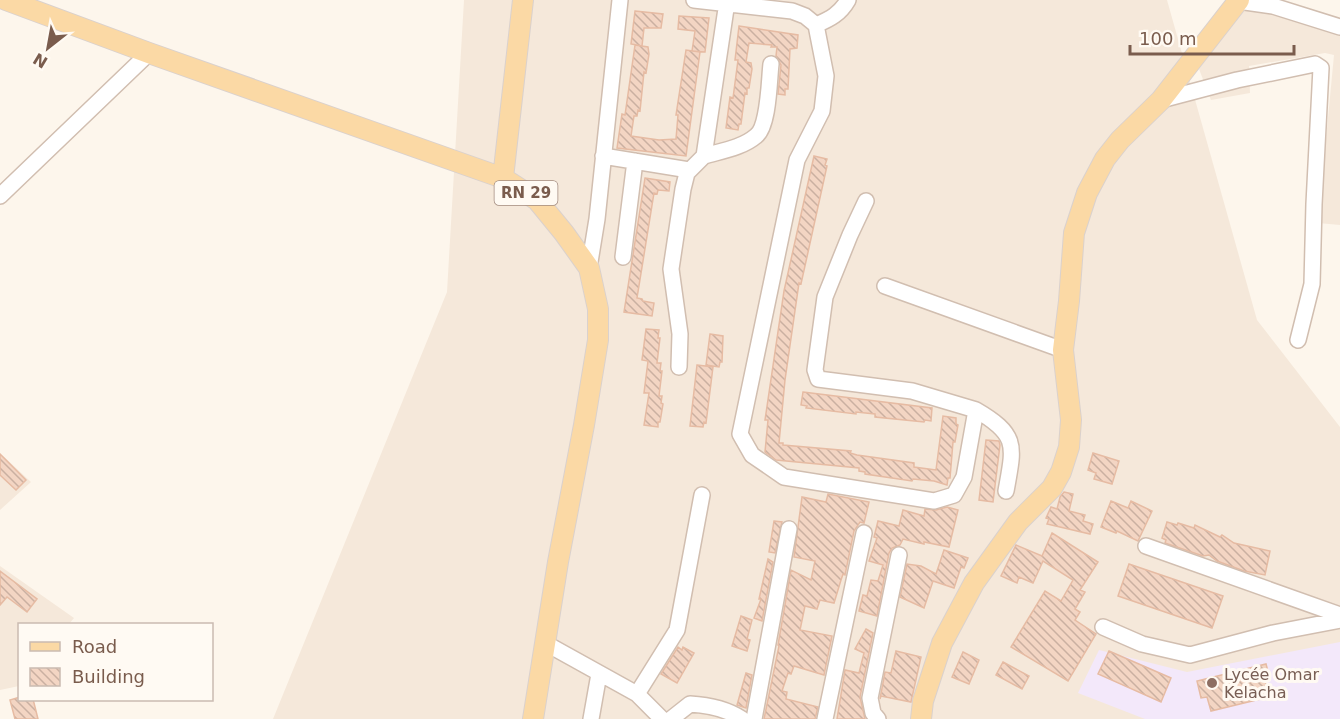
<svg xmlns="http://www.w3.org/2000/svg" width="1340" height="719" font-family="'DejaVu Sans',sans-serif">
<defs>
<pattern id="building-back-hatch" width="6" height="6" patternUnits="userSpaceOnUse" patternTransform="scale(1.5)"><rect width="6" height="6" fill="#f3d5c3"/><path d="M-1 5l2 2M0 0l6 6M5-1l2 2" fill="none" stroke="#cab0a1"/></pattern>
</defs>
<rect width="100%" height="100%" fill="#fdf6ec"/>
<path fill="#f5e8da" d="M 464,0 L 1167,0 L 1257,320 L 1340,427 L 1340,719 L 273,719 L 447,292 Z
M 1244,9 L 1273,9 L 1340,30 L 1340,225 L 1318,223 L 1334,55 L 1325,53 L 1249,66 L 1250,93 L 1211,100 L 1199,69 Z
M 0,453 L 31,482 L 0,510 Z
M 0,566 L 74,618 L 69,624 L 20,624 L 19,686 L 0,690 Z"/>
<path fill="#f3e8fa" d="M 1340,642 L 1340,719 L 1145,719 L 1078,693 L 1099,650 L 1187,672 Z"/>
<path fill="url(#building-back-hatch)" stroke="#e6bba3" stroke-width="1.5" d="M 635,11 L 663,14 L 661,28 L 644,28 L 642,46 L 631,44 Z
M 679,16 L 709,18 L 705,52 L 692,51 L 695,31 L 678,29 Z
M 739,26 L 798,35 L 797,48 L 790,49 L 788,89 L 785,89 L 785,95 L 778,94 L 781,65 L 776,56 L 777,47 L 771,47 L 772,45 L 749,43 L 746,62 L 751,63 L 752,69 L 749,88 L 747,88 L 747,94 L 745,93 L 741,124 L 739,124 L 738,130 L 726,128 L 730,97 L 733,98 L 738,60 L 735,60 Z
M 635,45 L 648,47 L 649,54 L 646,73 L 644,72 L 640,111 L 638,110 L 637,116 L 634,116 L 631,136 L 659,140 L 676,139 L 678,115 L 676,115 L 686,50 L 700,52 L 686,156 L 617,148 L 622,114 L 625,115 Z
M 814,156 L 827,159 L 825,165 L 827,166 L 801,284 L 799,283 L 785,380 L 779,443 L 783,443 L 783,445 L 851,451 L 850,453 L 857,455 L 914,463 L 914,467 L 936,470 L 943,416 L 956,418 L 956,424 L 958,425 L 955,442 L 953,442 L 950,478 L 948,478 L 947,485 L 934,481 L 913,479 L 912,481 L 865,474 L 865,472 L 859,471 L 859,468 L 776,460 L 765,452 L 768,420 L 765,420 L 784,291 Z
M 645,178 L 670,182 L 669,191 L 658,190 L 657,194 L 654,193 L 637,298 L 642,299 L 643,301 L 654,303 L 652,316 L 624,312 Z
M 646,329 L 659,330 L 658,338 L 660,338 L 657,363 L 661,363 L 660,371 L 662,371 L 659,396 L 662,396 L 661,403 L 663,404 L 660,422 L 658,422 L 658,427 L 644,425 L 649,393 L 644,393 L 648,361 L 642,360 Z
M 710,334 L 723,336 L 722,362 L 720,362 L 719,367 L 706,365 Z
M 697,365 L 713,367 L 706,423 L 704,422 L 703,427 L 690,426 Z
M 803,392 L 932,408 L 931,421 L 925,420 L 924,422 L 875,417 L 875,414 L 856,412 L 856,414 L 806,408 L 807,406 L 801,405 Z
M 986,440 L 999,441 L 1000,445 L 993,502 L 979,500 Z
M 1093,453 L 1119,461 L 1112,484 L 1094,479 L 1096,473 L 1088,470 Z
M 0,454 L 26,480 L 16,490 L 0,475 Z
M 1064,492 L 1073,494 L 1069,511 L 1085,515 L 1083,521 L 1093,524 L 1090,534 L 1047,524 L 1049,519 L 1046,518 L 1051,507 L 1057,509 L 1060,497 Z
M 828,494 L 869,502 L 864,523 L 860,522 L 854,531 L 845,575 L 843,574 L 841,580 L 834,603 L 820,600 L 817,609 L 805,606 L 800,630 L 832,636 L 824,675 L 794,666 L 791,674 L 788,673 L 782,691 L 787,692 L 786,699 L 818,707 L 815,719 L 764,719 L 779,646 L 778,645 L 791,570 L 811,580 L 815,561 L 794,557 L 802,497 L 826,502 Z
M 1111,501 L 1128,508 L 1131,501 L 1152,511 L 1138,541 L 1117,531 L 1116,533 L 1101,527 Z
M 947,507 L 958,510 L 949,547 L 924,542 L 924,544 L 903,539 L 900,545 L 892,548 L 889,553 L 877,616 L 859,611 L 863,595 L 867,596 L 871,580 L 878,581 L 883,565 L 869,561 L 877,538 L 874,537 L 878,521 L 899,526 L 903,510 L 924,516 L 925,509 L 936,510 Z
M 774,521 L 782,522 L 775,553 L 769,552 Z
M 1167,522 L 1177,525 L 1178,523 L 1194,528 L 1195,525 L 1220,537 L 1222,535 L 1234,543 L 1270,551 L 1265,575 L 1244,571 L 1217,561 L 1209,555 L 1203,556 L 1165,543 L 1166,540 L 1162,538 Z
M 1052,533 L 1098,562 L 1080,590 L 1085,592 L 1075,609 L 1080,612 L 1075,620 L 1096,634 L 1068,681 L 1011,647 L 1045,591 L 1061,601 L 1073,580 L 1043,561 L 1033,583 L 1019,577 L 1017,583 L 1001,576 L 1016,545 L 1042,556 Z
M 944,550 L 968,558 L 964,568 L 961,567 L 954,588 L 933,581 L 924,608 L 900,597 L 907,564 L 921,566 L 936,574 Z
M 768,559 L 773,562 L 762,621 L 754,618 L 761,599 L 759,599 Z
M 1129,564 L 1223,596 L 1212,628 L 1118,596 Z
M 0,571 L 37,599 L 27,612 L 7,597 L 0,605 Z
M 741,616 L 752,620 L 747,639 L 750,640 L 747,651 L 732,646 Z
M 866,629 L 873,633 L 860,697 L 865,719 L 837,719 L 845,670 L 859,673 L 864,653 L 855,649 Z
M 678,647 L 682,650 L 683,647 L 694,653 L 677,683 L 661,674 Z
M 896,651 L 921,657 L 911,702 L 881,696 L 880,699 L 885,672 L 891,673 Z
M 1109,651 L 1171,678 L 1161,702 L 1098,674 Z
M 963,652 L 979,660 L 969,684 L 952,677 Z
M 1003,662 L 1029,676 L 1022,689 L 996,675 Z
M 1266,664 L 1270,679 L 1265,680 L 1269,697 L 1211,711 L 1207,697 L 1201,698 L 1197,681 Z
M 746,673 L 752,675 L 746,708 L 737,705 Z
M 20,697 L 20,699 L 33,699 L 38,719 L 15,719 L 10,700 Z"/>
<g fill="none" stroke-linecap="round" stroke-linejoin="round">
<g stroke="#d1beb0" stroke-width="18">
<path id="minor" d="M 694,0 L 792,11 L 805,16 L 816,25 L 826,76 L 822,111 L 797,160 L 740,434 L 752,455 L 784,477 L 934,501 L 954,495 L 964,477 L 976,410 L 912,391 L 818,379 L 815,370 L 825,297 L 850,235 L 866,201
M 1238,1 L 1273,6 L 1340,27
M 816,25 C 830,19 840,14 848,0
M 1161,100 L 1237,80 L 1315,64 L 1321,68 L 1314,204 L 1312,284 L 1298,340
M 603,156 L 689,170
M 704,156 C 721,151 742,148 756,136 C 769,126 769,80 771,64
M 0,196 L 149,53
M 623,257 L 635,161
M 589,268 L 597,219 L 620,0
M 885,286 L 1063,350
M 679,367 L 680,334 L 671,269 L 683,189 L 687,173 L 704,156 L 727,2
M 976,410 C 1019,435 1014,446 1006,491
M 1146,546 L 1340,615
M 1103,627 L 1142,644 L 1190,655 L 1273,633 L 1340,620
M 545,643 L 637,694 L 662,719
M 637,694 L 677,630 L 702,495
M 591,719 L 599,674
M 671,719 L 690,704 C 708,705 727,709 742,719
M 754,719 L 789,529
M 825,719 L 864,533
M 878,719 L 873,713 L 870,698 L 899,555"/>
</g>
<g stroke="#dad1cd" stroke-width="22">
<path id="major" d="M 6,0 L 149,53 L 503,178 L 537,200 L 564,233 L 589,268 L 598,309 L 598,340 L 584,425 L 558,562 L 533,719
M 503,178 L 523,0
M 921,719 L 923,701 L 942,643 L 974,583 L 1018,522 L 1052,488 L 1061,472 L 1069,447 L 1071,420 L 1063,350 L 1069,301 L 1074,233 L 1087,193 L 1105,159 L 1120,140 L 1161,100 L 1239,0"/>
</g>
<use href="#minor" stroke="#fff" stroke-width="15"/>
<use href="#major" stroke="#fbd9a5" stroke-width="20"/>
</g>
<circle fill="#8d6e63" stroke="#fffaf3" stroke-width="2" cx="1212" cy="683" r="6"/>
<g text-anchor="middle" stroke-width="6" stroke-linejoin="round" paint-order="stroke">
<rect fill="#fffaf3" stroke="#a28b7f" stroke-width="1.5" x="494.5" y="181" width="63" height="24" rx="4.5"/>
<g font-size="15" font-weight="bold" fill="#7a5c4d">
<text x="526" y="198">RN 29</text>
</g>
<g font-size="16" fill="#785e54" stroke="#fffaf3" text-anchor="start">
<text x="1224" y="680">Lycée Omar<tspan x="1224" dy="18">Kelacha</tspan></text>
</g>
</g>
<rect x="18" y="623" width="195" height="78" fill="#fffaf3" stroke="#cabbb1" stroke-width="1.5"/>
<rect x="30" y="642" width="30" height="9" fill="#fbd9a5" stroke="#cabbb1" stroke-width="1.5"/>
<text x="72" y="653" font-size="18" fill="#7a5c4d">Road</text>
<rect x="30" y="668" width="30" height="18" fill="url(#building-back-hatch)" stroke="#cabbb1" stroke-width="1.5"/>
<text x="72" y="683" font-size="18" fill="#7a5c4d">Building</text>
<g transform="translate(48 48) rotate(211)" stroke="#fffaf3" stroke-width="4.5" paint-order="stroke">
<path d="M0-4.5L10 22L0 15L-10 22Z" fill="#7a5c4d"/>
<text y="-9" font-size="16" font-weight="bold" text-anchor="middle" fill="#7a5c4d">N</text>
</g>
<path d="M1130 45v9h164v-9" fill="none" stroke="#7a5c4d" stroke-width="3"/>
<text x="1139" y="45" font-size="18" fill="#7a5c4d" stroke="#fffaf3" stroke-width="4.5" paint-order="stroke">100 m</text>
</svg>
